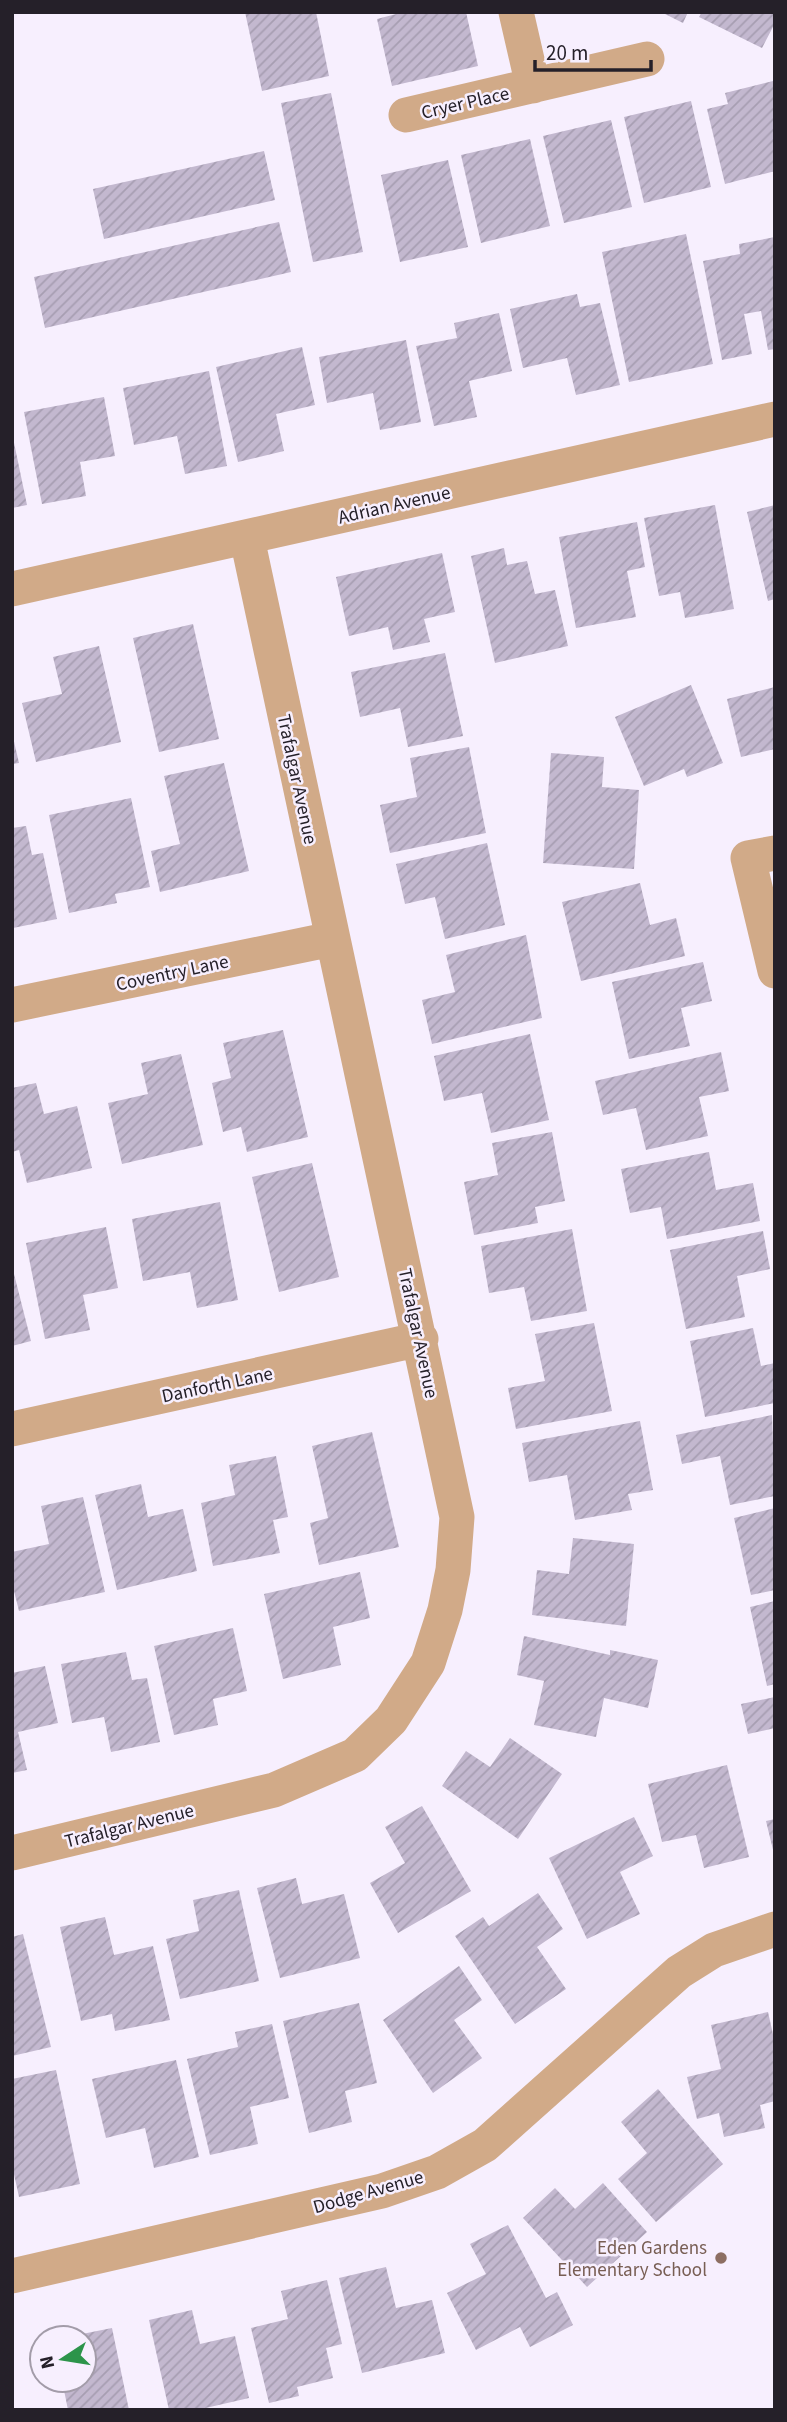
<svg xmlns="http://www.w3.org/2000/svg" width="787" height="2422" font-family="'Source Sans 3',sans-serif">
<defs>
<pattern id="building-hatch" width="6" height="6" patternUnits="userSpaceOnUse" patternTransform="scale(1.75)"><rect width="6" height="6" fill="#c3b8cf"/><path d="M-1 1l2-2M0 6l6-6M5 7l2-2" fill="none" stroke="#a79eb2"/></pattern>
</defs>
<rect width="100%" height="100%" fill="#f7effe"/>
<path fill="url(#building-hatch)" d="M 245,12 L 316,12 L 329,76 L 262,91 Z
M 404,12 L 466,12 L 478,66 L 392,86 L 377,19 Z
M 661,12 L 688,12 L 683,23 Z
M 702,12 L 775,12 L 775,23 L 762,48 L 699,17 Z
M 773,81 L 775,171 L 725,184 L 707,109 L 728,104 L 725,93 Z
M 331,93 L 363,252 L 313,262 L 281,103 Z
M 691,101 L 711,187 L 644,203 L 624,117 Z
M 611,120 L 632,207 L 564,223 L 543,136 Z
M 530,139 L 550,226 L 481,243 L 461,155 Z
M 264,151 L 275,200 L 104,239 L 93,189 Z
M 448,160 L 468,247 L 400,262 L 381,175 Z
M 279,222 L 291,272 L 45,328 L 34,277 Z
M 686,234 L 713,364 L 629,382 L 602,252 Z
M 775,237 L 775,349 L 768,350 L 761,311 L 744,314 L 752,354 L 722,360 L 703,261 L 740,254 L 739,244 Z
M 577,294 L 580,307 L 600,303 L 620,385 L 576,395 L 567,358 L 523,368 L 510,309 Z
M 499,313 L 512,371 L 469,381 L 477,417 L 434,426 L 416,346 L 457,338 L 454,323 Z
M 406,340 L 421,422 L 380,430 L 373,393 L 327,403 L 319,357 Z
M 302,347 L 315,405 L 276,414 L 284,451 L 238,462 L 216,367 Z
M 209,371 L 227,466 L 185,474 L 177,436 L 134,445 L 123,388 Z
M 104,397 L 115,456 L 80,462 L 86,496 L 42,504 L 24,412 Z
M 12,433 L 27,505 L 12,508 Z
M 715,505 L 734,609 L 685,618 L 680,592 L 659,596 L 644,518 Z
M 775,505 L 775,599 L 768,601 L 747,512 Z
M 637,522 L 645,567 L 627,571 L 636,617 L 576,628 L 559,537 Z
M 504,548 L 507,565 L 527,561 L 535,594 L 555,590 L 568,646 L 495,663 L 471,556 Z
M 442,553 L 455,612 L 424,619 L 430,642 L 393,650 L 388,627 L 349,636 L 336,577 Z
M 193,624 L 219,739 L 159,752 L 133,638 Z
M 99,646 L 121,742 L 36,762 L 22,703 L 62,694 L 53,657 Z
M 445,653 L 463,736 L 408,747 L 400,708 L 360,717 L 351,672 Z
M 691,685 L 723,763 L 687,777 L 684,769 L 644,786 L 615,717 Z
M 775,687 L 775,749 L 741,757 L 727,699 Z
M 12,733 L 19,763 L 12,764 Z
M 469,747 L 486,833 L 390,853 L 380,805 L 417,797 L 410,758 Z
M 551,753 L 604,757 L 602,787 L 639,790 L 634,869 L 543,863 Z
M 224,763 L 249,871 L 160,892 L 151,851 L 180,844 L 164,776 Z
M 131,798 L 150,887 L 115,894 L 117,903 L 69,913 L 49,815 Z
M 26,826 L 32,855 L 43,853 L 57,919 L 13,928 L 12,828 Z
M 487,843 L 505,925 L 445,939 L 435,897 L 405,904 L 396,864 Z
M 640,883 L 650,925 L 676,918 L 685,956 L 581,981 L 562,902 Z
M 526,935 L 542,1018 L 432,1044 L 422,1000 L 455,992 L 446,955 Z
M 703,962 L 712,1001 L 681,1008 L 690,1046 L 629,1059 L 612,982 Z
M 283,1030 L 308,1137 L 247,1152 L 241,1127 L 223,1132 L 212,1083 L 231,1078 L 223,1043 Z
M 530,1034 L 549,1120 L 491,1133 L 482,1093 L 444,1101 L 434,1056 Z
M 721,1052 L 729,1091 L 699,1097 L 708,1136 L 646,1150 L 636,1108 L 603,1115 L 595,1081 Z
M 181,1054 L 203,1145 L 122,1164 L 108,1103 L 148,1094 L 141,1063 Z
M 36,1083 L 44,1114 L 77,1106 L 92,1168 L 27,1183 L 19,1150 L 12,1152 L 12,1088 Z
M 552,1132 L 565,1201 L 535,1207 L 538,1223 L 474,1235 L 464,1182 L 498,1175 L 492,1143 Z
M 709,1152 L 716,1190 L 753,1183 L 760,1221 L 667,1239 L 661,1207 L 630,1213 L 621,1169 Z
M 312,1163 L 339,1277 L 279,1292 L 252,1177 Z
M 220,1202 L 238,1300 L 197,1308 L 190,1272 L 143,1281 L 132,1219 Z
M 106,1227 L 118,1288 L 83,1295 L 90,1330 L 45,1339 L 26,1243 Z
M 572,1229 L 587,1311 L 531,1321 L 524,1287 L 489,1293 L 481,1246 Z
M 763,1231 L 770,1269 L 737,1276 L 745,1317 L 686,1329 L 670,1250 Z
M 12,1266 L 31,1341 L 12,1346 Z
M 594,1323 L 612,1411 L 516,1429 L 508,1388 L 545,1381 L 535,1334 Z
M 753,1328 L 761,1366 L 775,1363 L 775,1403 L 705,1417 L 690,1341 Z
M 772,1415 L 775,1496 L 730,1505 L 720,1456 L 682,1464 L 676,1435 Z
M 640,1421 L 653,1490 L 628,1494 L 632,1510 L 575,1520 L 567,1475 L 529,1482 L 522,1443 Z
M 372,1432 L 399,1547 L 319,1565 L 310,1523 L 328,1518 L 312,1446 Z
M 276,1456 L 288,1517 L 273,1520 L 280,1553 L 213,1566 L 201,1503 L 235,1495 L 229,1465 Z
M 141,1484 L 148,1517 L 183,1509 L 197,1571 L 117,1590 L 95,1495 Z
M 83,1497 L 105,1592 L 19,1611 L 12,1583 L 12,1552 L 49,1544 L 41,1506 Z
M 775,1508 L 775,1590 L 751,1595 L 734,1518 Z
M 573,1538 L 634,1544 L 626,1626 L 532,1615 L 537,1570 L 569,1574 Z
M 360,1572 L 370,1618 L 333,1627 L 341,1665 L 283,1679 L 264,1594 Z
M 775,1601 L 775,1684 L 767,1686 L 750,1607 Z
M 233,1628 L 247,1691 L 213,1699 L 218,1725 L 174,1735 L 154,1646 Z
M 524,1636 L 610,1655 L 610,1650 L 658,1660 L 648,1708 L 604,1698 L 596,1737 L 534,1725 L 544,1681 L 517,1675 Z
M 126,1652 L 132,1680 L 147,1678 L 160,1742 L 111,1752 L 104,1717 L 72,1723 L 61,1664 Z
M 45,1666 L 58,1723 L 18,1732 L 27,1770 L 12,1773 L 12,1673 Z
M 775,1697 L 775,1728 L 748,1734 L 741,1704 Z
M 510,1738 L 562,1774 L 518,1839 L 442,1786 L 466,1751 L 490,1767 Z
M 727,1765 L 749,1857 L 704,1868 L 696,1835 L 662,1842 L 648,1784 Z
M 422,1806 L 471,1891 L 398,1933 L 370,1883 L 405,1863 L 385,1827 Z
M 634,1817 L 653,1856 L 620,1872 L 640,1914 L 587,1939 L 549,1858 Z
M 775,1819 L 775,1854 L 774,1854 L 766,1821 Z
M 296,1878 L 302,1904 L 344,1894 L 360,1958 L 280,1978 L 257,1888 Z
M 239,1890 L 259,1981 L 180,1999 L 166,1939 L 199,1931 L 193,1900 Z
M 538,1893 L 563,1929 L 537,1947 L 566,1989 L 515,2024 L 455,1936 L 483,1917 L 489,1926 Z
M 105,1917 L 114,1955 L 153,1946 L 170,2020 L 115,2031 L 112,2014 L 81,2021 L 60,1927 Z
M 23,1934 L 51,2047 L 12,2056 L 12,1937 Z
M 459,1966 L 482,2000 L 454,2020 L 482,2058 L 433,2093 L 383,2020 Z
M 359,2003 L 377,2083 L 345,2091 L 352,2122 L 309,2133 L 283,2021 Z
M 768,2012 L 775,2043 L 775,2101 L 760,2105 L 765,2128 L 724,2137 L 719,2113 L 697,2119 L 687,2077 L 721,2069 L 711,2025 Z
M 272,2024 L 289,2098 L 250,2107 L 258,2144 L 210,2155 L 187,2059 L 238,2047 L 235,2032 Z
M 176,2060 L 199,2157 L 154,2168 L 145,2128 L 106,2138 L 92,2079 Z
M 56,2070 L 80,2184 L 19,2197 L 12,2165 L 12,2079 Z
M 658,2089 L 723,2164 L 656,2222 L 618,2179 L 647,2153 L 621,2122 Z
M 603,2183 L 647,2232 L 587,2287 L 523,2218 L 555,2188 L 575,2209 Z
M 508,2225 L 546,2298 L 557,2292 L 573,2325 L 530,2347 L 520,2327 L 476,2350 L 447,2293 L 486,2274 L 470,2244 Z
M 386,2267 L 396,2308 L 432,2300 L 445,2353 L 362,2373 L 339,2278 Z
M 327,2280 L 342,2344 L 326,2348 L 333,2378 L 297,2387 L 299,2396 L 269,2403 L 251,2328 L 288,2319 L 281,2291 Z
M 192,2310 L 200,2344 L 235,2336 L 249,2398 L 197,2410 L 169,2410 L 149,2320 Z
M 112,2328 L 129,2410 L 68,2410 L 62,2380 L 84,2380 L 84,2338 L 67,2337 Z"/>
<g fill="none" stroke-linecap="round" stroke-linejoin="round">
<path stroke="#d1aa88" stroke-width="35" d="M 516,12 L 533,86
M 406,115 L 647,59
M 12,589 L 775,419
M 775,853 L 748,858 L 775,971
M 12,1005 L 332,939
M 12,1429 L 421,1339
M 12,1853 L 274,1790 L 355,1755 L 391,1720 L 428,1663 L 445,1610 L 453,1570 L 457,1517 L 247,538
M 12,2276 L 382,2191 L 437,2172 L 485,2145 L 679,1972 L 714,1950 L 775,1929"/>
</g>
<circle fill="#8d6e63" stroke="#f7effe" stroke-width="2.5" cx="721" cy="2258" r="7"/>
<g text-anchor="middle" stroke-width="5" stroke-linejoin="round" paint-order="stroke">
<g font-size="19" fill="#252029" stroke="#f7effe">
<text transform="translate(465 102) rotate(-13)" y="7">Cryer Place</text>
<text transform="translate(394 504) rotate(-13)" y="7">Adrian Avenue</text>
<text transform="translate(298 779) rotate(78)" y="7">Trafalgar Avenue</text>
<text transform="translate(172 972) rotate(-12)" y="7">Coventry Lane</text>
<text transform="translate(419 1333) rotate(78)" y="7">Trafalgar Avenue</text>
<text transform="translate(217 1384) rotate(-12)" y="7">Danforth Lane</text>
<text transform="translate(129 1825) rotate(-14)" y="7">Trafalgar Avenue</text>
<text transform="translate(368 2191) rotate(-16)" y="7">Dodge Avenue</text>
</g>
<g font-size="19" fill="#785e54" stroke="#f7effe" text-anchor="end">
<text x="707" y="2254">Eden Gardens<tspan x="707" dy="22">Elementary School</tspan></text>
</g>
</g>
<rect width="787" height="2422" fill="none" stroke="#252029" stroke-width="28"/>
<g transform="translate(63 2359) rotate(258)"><circle r="33" fill="#f7effe" stroke="#a39ca9" stroke-width="2"/>
<path d="M0-5L12 26L0 18L-12 26Z" fill="#2c944a"/>
<text y="-10" font-size="19" font-weight="bold" text-anchor="middle" fill="#252029">N</text>
</g>
<path d="M535 60v10h116v-10" fill="none" stroke="#252029" stroke-width="3.5"/>
<text x="546" y="60" font-size="21" fill="#252029" stroke="#f7effe" stroke-width="5" paint-order="stroke">20 m</text>
</svg>
